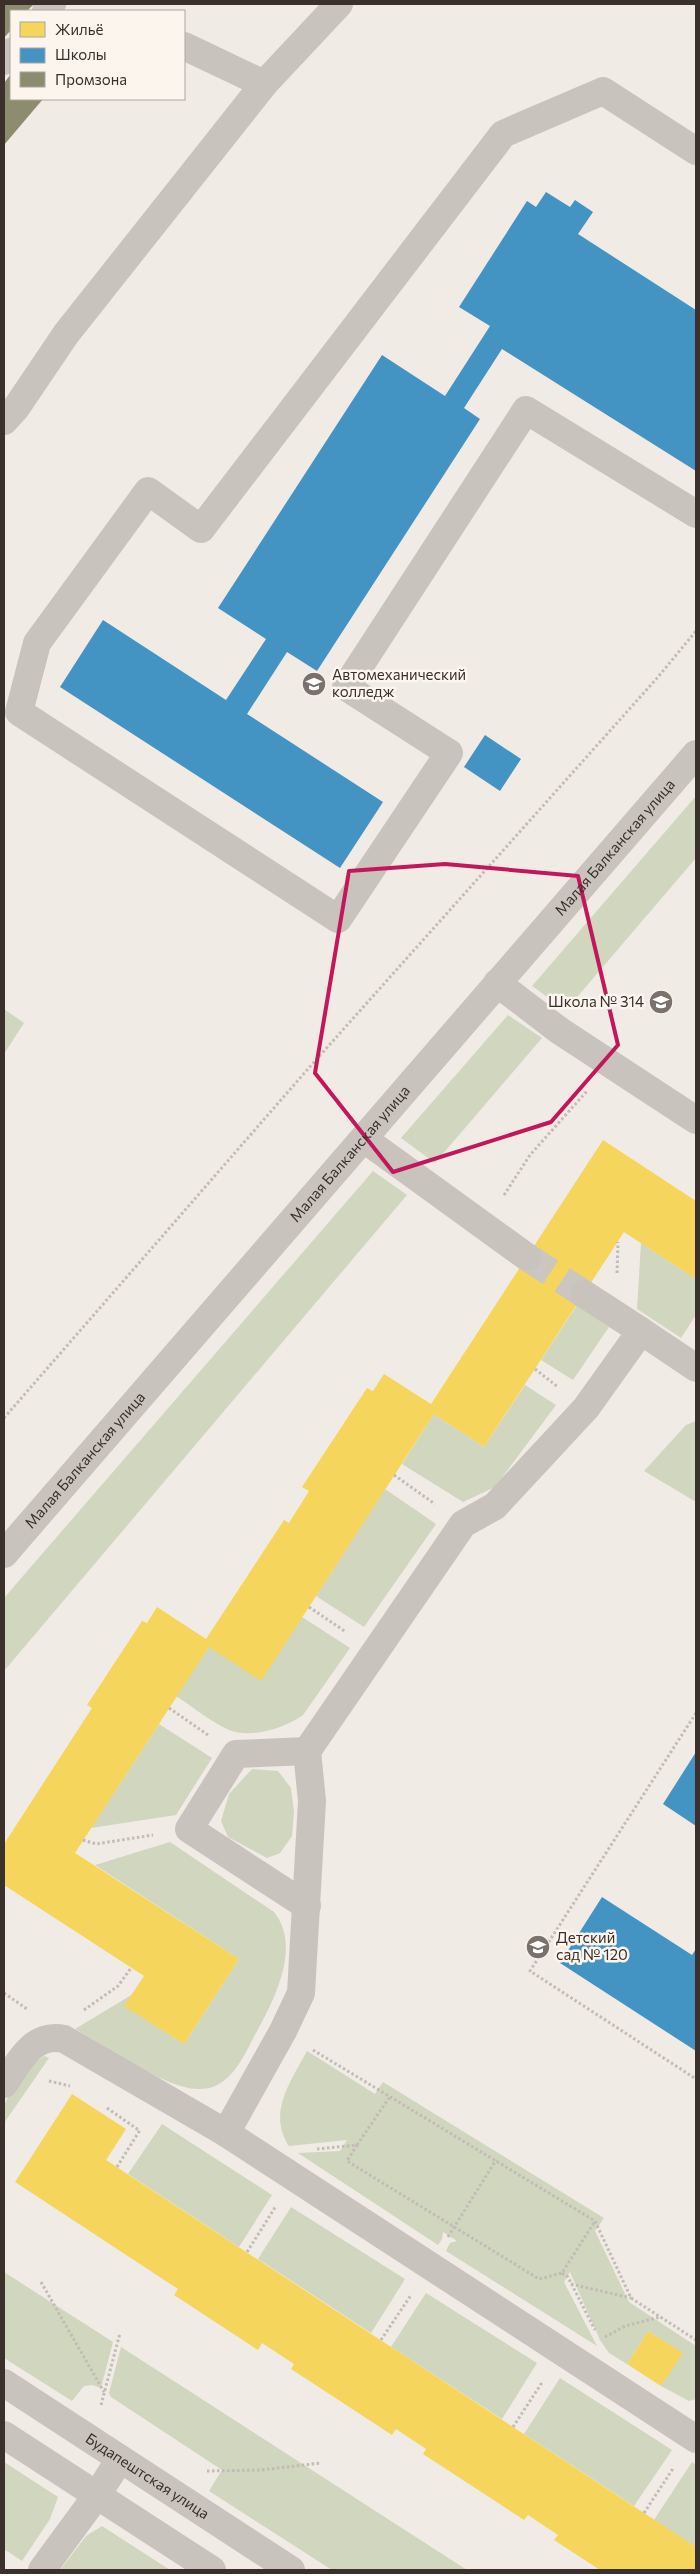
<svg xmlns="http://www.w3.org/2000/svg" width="700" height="2574" font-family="Commissioner,sans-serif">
<rect width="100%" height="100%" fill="#f0ebe5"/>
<path fill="#d1d6bf" d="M 696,796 L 696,858 L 566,1010 L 532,986 Z
M 4,1009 L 24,1023 L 4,1054 Z
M 508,1015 L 542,1038 L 435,1163 L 401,1138 Z
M 373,1171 L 407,1195 L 4,1671 L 4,1598 Z
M 641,1243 L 696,1279 L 696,1315 L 681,1338 L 637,1309 Z
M 577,1305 L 609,1327 L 573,1380 L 541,1360 Z
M 525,1385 L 556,1405 L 495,1487 L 463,1502 L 402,1464 L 434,1414 L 484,1447 Z
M 696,1421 L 696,1502 L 644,1471 L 686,1425 Z
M 385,1489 L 436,1524 L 364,1627 L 316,1596 Z
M 302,1617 L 350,1648 L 303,1715 C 285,1728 251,1739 229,1730 C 211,1722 193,1707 176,1696 L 209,1647 Z
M 159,1724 L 212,1758 L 176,1815 L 91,1828 Z
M 252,1769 L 278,1771 L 291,1788 L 294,1812 L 292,1836 L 280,1853 L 267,1858 L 228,1837 L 221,1821 L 229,1794 Z
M 170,1842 L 274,1912 C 302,1947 274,2000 256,2033 C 243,2057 230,2091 197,2089 C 164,2088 105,2046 75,2029 L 133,1994 L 125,2006 L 184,2044 L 239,1959 L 95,1865 Z
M 307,2051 L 375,2094 L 383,2082 L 604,2218 L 595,2231 L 629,2302 L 696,2346 L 696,2399 L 689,2401 L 661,2386 L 682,2353 L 648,2331 L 627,2364 L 609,2353 L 600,2340 L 570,2272 L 564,2282 L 597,2346 L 446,2251 L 450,2243 L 457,2241 L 443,2232 L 442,2239 L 438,2245 L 298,2153 L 340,2151 L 347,2140 L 289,2146 C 267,2113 291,2081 307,2051 Z
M 45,2056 L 49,2058 L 4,2123 C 4,2118 2,2111 4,2106 C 8,2093 33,2061 45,2056 Z
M 162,2124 L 272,2195 L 239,2247 L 128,2174 Z
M 291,2207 L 405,2279 L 371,2333 L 258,2259 Z
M 4,2272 L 113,2342 L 101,2388 L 92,2385 L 84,2386 L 72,2401 L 4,2358 Z
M 426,2293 L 537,2363 L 502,2419 L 391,2347 Z
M 121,2347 L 467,2570 L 332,2570 L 209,2491 L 222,2470 L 111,2397 L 109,2393 Z
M 560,2378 L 672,2450 L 634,2506 L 524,2434 Z
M 4,2462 L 58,2497 L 50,2519 L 22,2561 L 4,2549 Z
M 692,2462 L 696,2465 L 696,2547 L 654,2520 Z
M 102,2526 L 170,2570 L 60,2570 L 86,2536 Z"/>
<path fill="#f6d55c" d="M 603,1140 L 696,1201 L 696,1279 L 624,1232 L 484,1447 L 434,1414 L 261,1681 L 209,1647 L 75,1853 L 239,1959 L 184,2044 L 124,2006 L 144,1976 L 4,1885 L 4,1844 L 92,1708 L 87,1705 L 142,1621 L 147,1623 L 157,1607 L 206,1639 L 284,1520 L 289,1523 L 309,1491 L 302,1487 L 367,1388 L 373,1391 L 384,1374 L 431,1404 Z
M 72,2094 L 126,2129 L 106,2160 L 696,2547 L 696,2570 L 600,2570 L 554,2540 L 558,2535 L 528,2515 L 524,2520 L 423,2454 L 426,2449 L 396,2429 L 392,2435 L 291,2369 L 294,2364 L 262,2343 L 258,2350 L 174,2295 L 178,2289 L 15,2182 Z
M 648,2331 L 683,2353 L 661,2386 L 627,2364 Z"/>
<path fill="#4393c3" d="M 546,192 L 570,207 L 575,200 L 593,212 L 578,234 L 696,310 L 696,471 L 502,349 L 464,408 L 480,419 L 317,671 L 287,652 L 247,714 L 383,802 L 340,868 L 60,687 L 103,620 L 226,700 L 266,639 L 218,608 L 382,355 L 445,396 L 490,326 L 459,307 L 527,201 L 536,207 Z
M 485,735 L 521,759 L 500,791 L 464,767 Z
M 696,1752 L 696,1826 L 663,1804 Z
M 602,1897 L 692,1955 L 696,1949 L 696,2051 L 560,1963 Z"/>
<path fill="#8c8c6e" d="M 4,4 L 34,4 L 27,11 L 11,11 L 11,30 L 4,38 Z
M 11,74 L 11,99 L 43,99 L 4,145 L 4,83 Z"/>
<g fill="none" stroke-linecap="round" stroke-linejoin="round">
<path stroke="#ccc6c0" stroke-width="28" stroke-dasharray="28 14" stroke-linecap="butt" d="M 527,1257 L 584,1294"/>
<path stroke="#c2bbb6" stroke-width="3" stroke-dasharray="2.5 2.5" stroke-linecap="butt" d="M 504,1195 L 530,1155 L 587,1091
M 617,1273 L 618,1242
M 535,1369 L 558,1387
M 4,1418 L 307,1070 L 658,677 L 696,631
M 394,1475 L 435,1504
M 309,1607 L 346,1632
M 169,1708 L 208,1735
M 696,1713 L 530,1971 L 696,2079
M 83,1840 L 96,1844 L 153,1835
M 4,1993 L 27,2009
M 84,2010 L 118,1986 L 131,1968
M 313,2050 L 595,2221 L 631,2298 L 696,2340
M 49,2081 L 70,2086
M 107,2108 L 140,2131
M 357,2145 L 389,2098
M 317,2149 L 357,2145 L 347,2161 L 539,2279 L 562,2273 L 595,2221
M 117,2167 L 140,2130
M 448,2237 L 496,2160
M 247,2252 L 276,2206
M 562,2273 L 568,2277 L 595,2330
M 41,2282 L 104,2392
M 571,2284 L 631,2298
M 605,2337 L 625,2326 L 660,2317
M 381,2340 L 411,2295
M 101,2405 L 120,2333
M 513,2427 L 543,2381
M 207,2471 L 261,2470 L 321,2463
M 644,2513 L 674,2467"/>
<g stroke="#c9c3be" stroke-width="28">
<path d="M 46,11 L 52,4"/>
<path d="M 184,46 L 264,84"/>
<path d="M 4,61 L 11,52"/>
<path d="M 696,151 L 603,91 L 503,134 L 201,529 L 148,491 L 37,643 L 19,712 L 338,919 L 449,753 L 346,687 L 526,410 L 696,514"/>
<path d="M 4,421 L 16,408 L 66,334 L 264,84 L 339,4"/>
<path d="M 497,983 L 560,1031 L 696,1120"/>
<path d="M 364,1139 L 527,1257"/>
<path d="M 584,1294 L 641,1331"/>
<path id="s1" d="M 4,1554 L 696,754"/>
<path d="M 307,1906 L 189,1829 L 236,1754 L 307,1751"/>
<path d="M 4,2084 C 19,2062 33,2032 64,2039 L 226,2133 L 283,2031 L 301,1993 L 312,1801 L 307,1751 L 463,1524 L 495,1506 L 586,1408 L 641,1331 L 696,1368"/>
<path d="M 226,2133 L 696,2439"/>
<path id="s2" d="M 4,2383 L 291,2570"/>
<path d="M 4,2435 L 212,2570"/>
<path d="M 42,2570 L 97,2495 L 120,2459"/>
</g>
</g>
<path fill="none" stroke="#c2185b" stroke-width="4" stroke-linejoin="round" d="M 445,864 L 578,876 L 618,1045 L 551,1122 L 393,1172 L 315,1073 L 349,871 Z"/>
<defs>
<g id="university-disc" transform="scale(1.25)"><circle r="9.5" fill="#7a716c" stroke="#fbf5ee"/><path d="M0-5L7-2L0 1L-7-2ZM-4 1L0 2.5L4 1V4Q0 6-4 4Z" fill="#fff"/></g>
<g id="school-disc" transform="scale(1.25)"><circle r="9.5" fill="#7a716c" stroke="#fbf5ee"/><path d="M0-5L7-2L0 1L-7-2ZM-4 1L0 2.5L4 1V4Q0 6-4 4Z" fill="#fff"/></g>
</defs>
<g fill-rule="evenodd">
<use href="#university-disc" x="314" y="684"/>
<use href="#school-disc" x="661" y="1002"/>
<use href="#school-disc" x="538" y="1947"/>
</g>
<g text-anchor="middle" stroke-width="5" stroke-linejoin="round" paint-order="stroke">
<g font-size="15" fill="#3b302b" stroke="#fbf5ee" text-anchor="start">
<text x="332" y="680">Автомеханический<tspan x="332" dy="17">колледж</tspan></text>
<text x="644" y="1007" text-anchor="end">Школа № 314</text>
<text x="556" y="1943">Детский<tspan x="556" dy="17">сад № 120</tspan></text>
</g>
<g font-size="15" fill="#3b302b" stroke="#fbf5ee">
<text dy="5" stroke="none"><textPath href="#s1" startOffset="934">Малая Балканская улица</textPath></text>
<text dy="5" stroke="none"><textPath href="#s1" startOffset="529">Малая Балканская улица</textPath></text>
<text dy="5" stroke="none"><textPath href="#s1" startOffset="124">Малая Балканская улица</textPath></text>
<text dy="5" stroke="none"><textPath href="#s2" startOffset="171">Будапештская улица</textPath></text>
</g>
</g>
<rect width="700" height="2574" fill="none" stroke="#3b302b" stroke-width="10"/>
<rect x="10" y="10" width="175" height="90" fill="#fbf5ee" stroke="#aea6a0"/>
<rect x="20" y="22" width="25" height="15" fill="#f6d55c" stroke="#aea6a0"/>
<text x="55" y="35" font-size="15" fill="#3b302b">Жильё</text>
<rect x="20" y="48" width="25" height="15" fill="#4393c3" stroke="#aea6a0"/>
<text x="55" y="60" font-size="15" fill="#3b302b">Школы</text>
<rect x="20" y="72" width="25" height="15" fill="#8c8c6e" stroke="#aea6a0"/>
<text x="55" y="85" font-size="15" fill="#3b302b">Промзона</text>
</svg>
